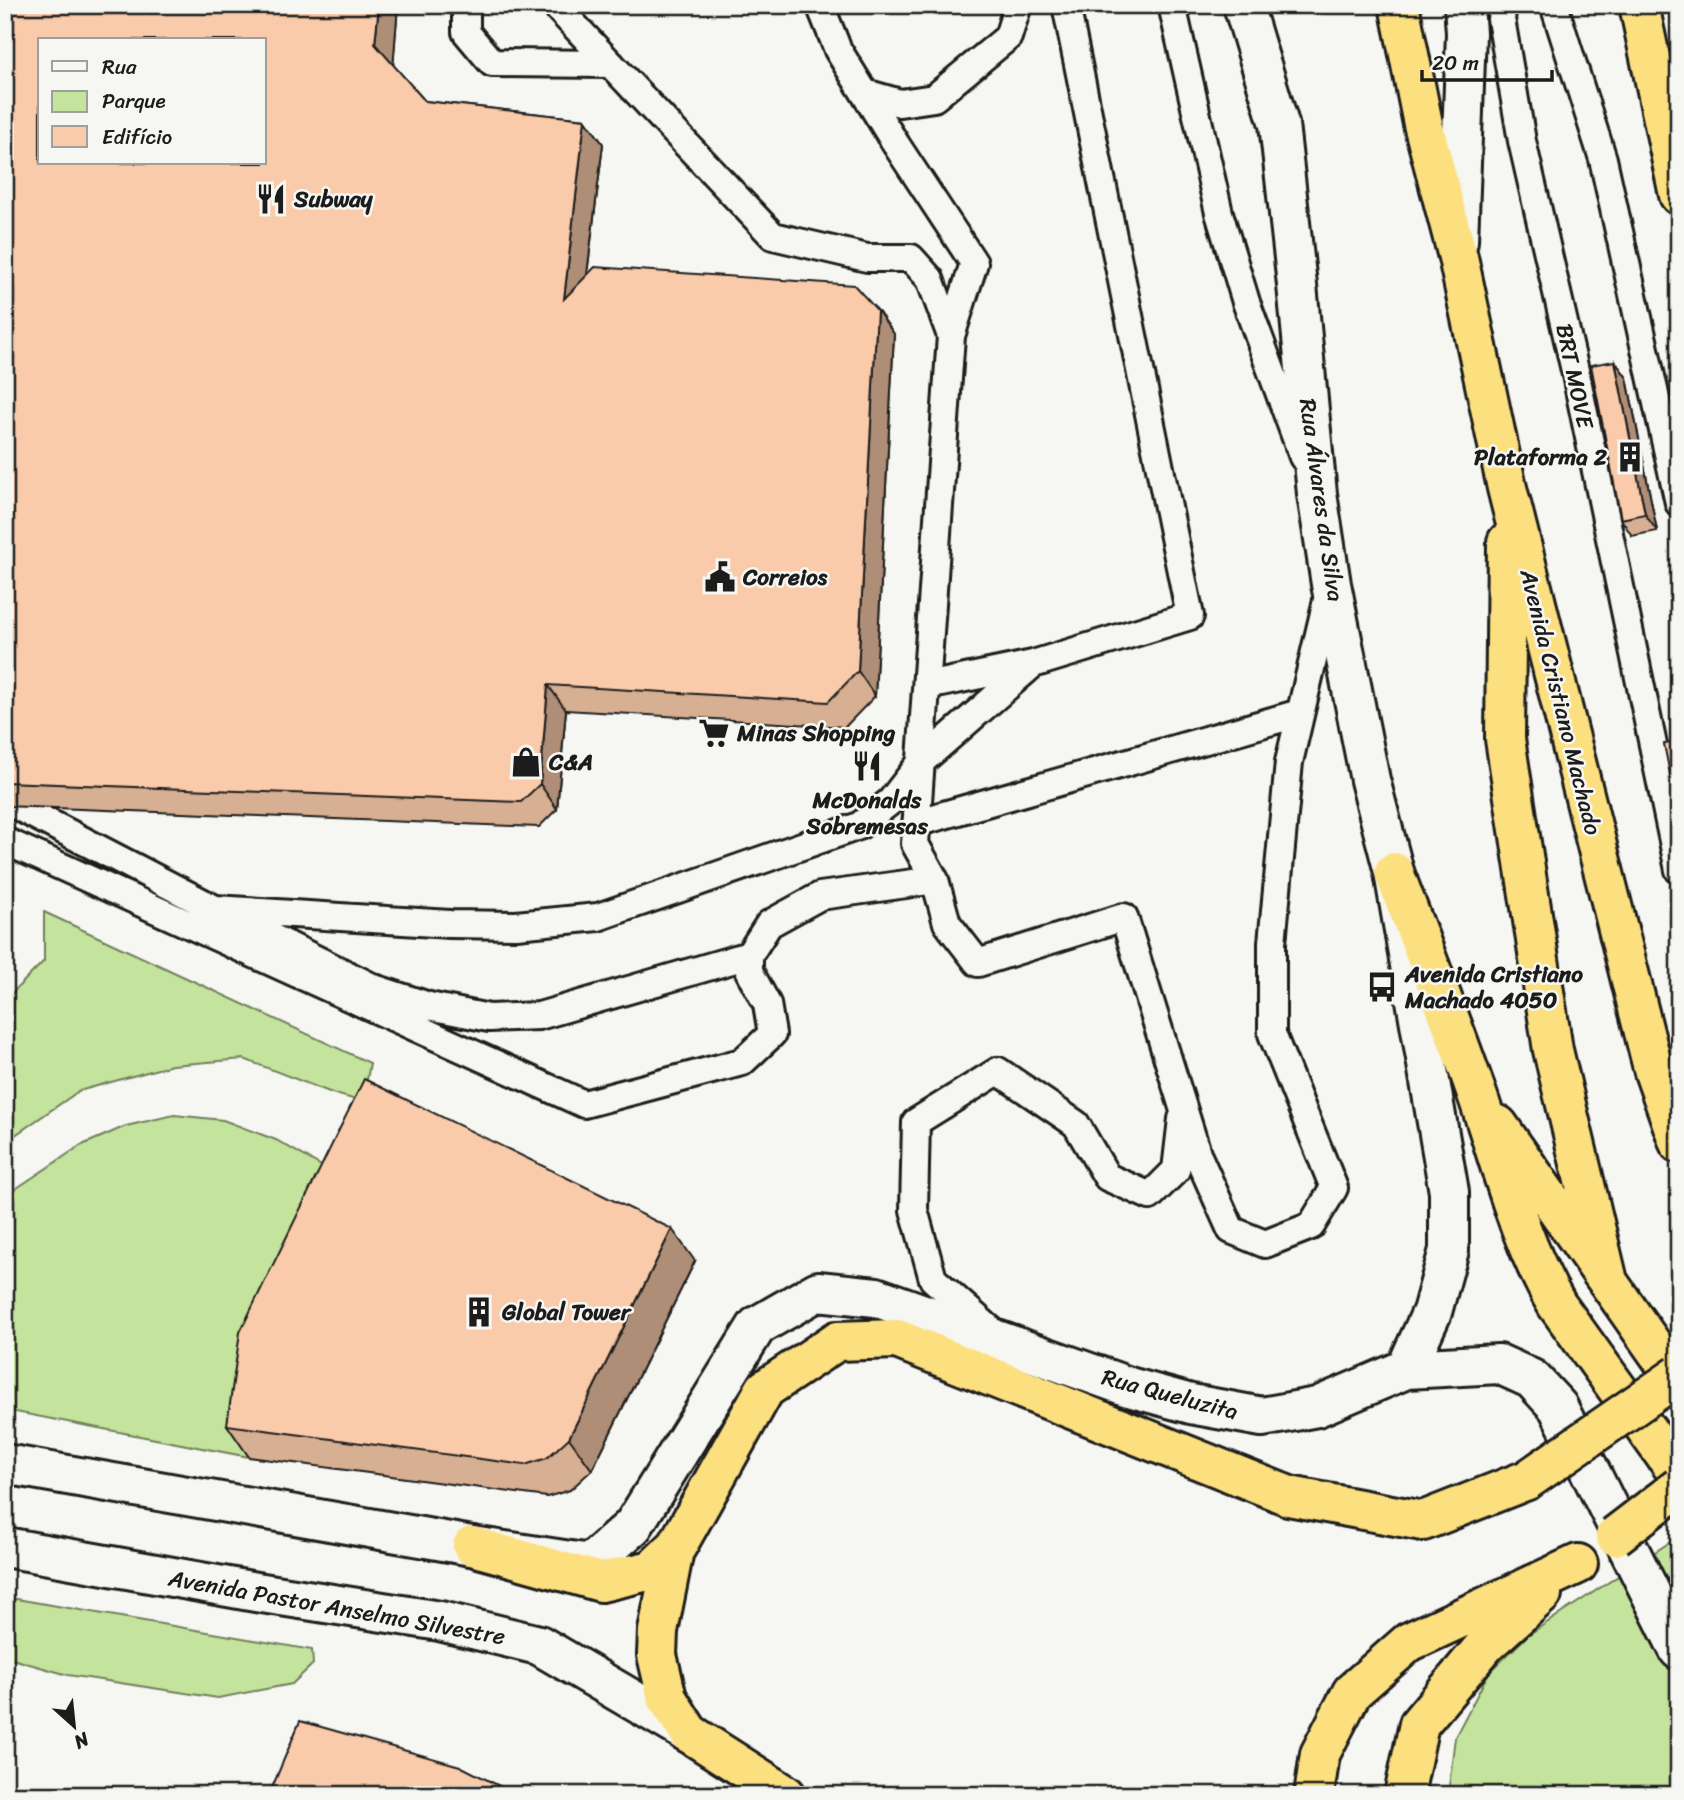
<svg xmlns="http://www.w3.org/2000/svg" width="1684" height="1800" font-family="Sriracha,sans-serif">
<rect width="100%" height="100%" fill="#f6f6f2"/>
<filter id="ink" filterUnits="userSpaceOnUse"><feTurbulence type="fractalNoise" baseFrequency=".0143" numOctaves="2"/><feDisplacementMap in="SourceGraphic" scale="14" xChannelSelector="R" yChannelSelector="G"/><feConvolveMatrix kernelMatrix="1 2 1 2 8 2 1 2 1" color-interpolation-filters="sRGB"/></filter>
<g filter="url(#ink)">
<path fill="#c4e39c" stroke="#70805c" stroke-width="2" d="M 44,912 L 370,1063 L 363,1102 L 332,1093 L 244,1059 L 172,1065 L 79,1091 L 5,1142 L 5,1000 L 44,961 Z
M 174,1115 L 223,1120 L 276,1140 L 330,1171 L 249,1457 L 5,1410 L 5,1196 L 80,1146 L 126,1126 Z
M 1672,1541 L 1679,1552 L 1679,1795 L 1448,1795 L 1455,1737 L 1488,1674 L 1528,1635 Z
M 5,1597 L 312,1650 L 313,1664 L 292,1684 L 218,1698 L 68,1675 L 5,1657 Z"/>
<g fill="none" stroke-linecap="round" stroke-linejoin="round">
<g stroke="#1c1c1c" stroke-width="32">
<path id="service" d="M 466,5 L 466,32 L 492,63 L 611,64
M 555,5 L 773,236 L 867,258 L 911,258 L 930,279 L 951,336
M 820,5 L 838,50 L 897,146 L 974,263 L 951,336 L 915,844 L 935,880 L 947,923 L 978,963 L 1124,917 L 1198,1156 L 1231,1230 L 1265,1244 L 1311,1226 L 1334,1188 L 1272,1034 L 1272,943 L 1289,762 L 1328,596
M 1172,5 L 1219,213 L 1246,302 L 1303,457
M 1503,5 L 1501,19 L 1522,141 L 1576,375 L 1679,870
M 1554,5 L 1603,159 L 1679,503
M 865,93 L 900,103 L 934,98 L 1008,37 L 1018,5
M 927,686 L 1033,664 L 1190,616 L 1066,5
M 5,800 L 215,909 L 374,988 L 429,1006 L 489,1018 L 539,1016 L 749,955
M 916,823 L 1300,713
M 5,841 L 584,1104 L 742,1062 L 772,1034 L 767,1004 L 749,971 L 749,955 L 769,924 L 820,896 L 935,880
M 215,909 L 450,924 L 516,925 L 598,917 L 859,826 L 891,801 L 922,761 L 1033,664
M 992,1331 L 933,1279 L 914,1210 L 916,1122 L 998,1071 L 1076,1124 L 1107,1177 L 1150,1196 L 1176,1170 L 1182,1119"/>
</g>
<g stroke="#1c1c1c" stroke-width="44">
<path id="secondary" d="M 1243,5 L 1279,124 L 1297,285 L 1317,494 L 1331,584 L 1370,780 L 1394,872 L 1449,1192 L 1449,1250 L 1432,1312 L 1406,1369
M 1458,241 L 1466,33 L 1464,5
M 5,1464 L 472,1546 L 590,1564 L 633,1526 L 757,1326 L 818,1291 L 876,1297 L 1129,1387 L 1191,1404 L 1262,1417 L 1317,1407 L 1406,1369 L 1499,1364 L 1532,1379 L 1558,1407 L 1679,1650
M 5,1547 L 256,1592 L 440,1621 L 539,1645 L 689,1733"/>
</g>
<g stroke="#1c1c1c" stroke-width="44">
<path id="trunk" d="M 1399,5 L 1423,124 L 1458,257 L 1507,488 L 1654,1072 L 1679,1143
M 1639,5 L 1679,195
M 1507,542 L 1505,739 L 1553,1050 L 1607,1277
M 1394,872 C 1422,947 1452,1021 1478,1097 C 1502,1167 1519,1241 1557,1305 L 1679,1475
M 1498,1125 L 1679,1383
M 472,1546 L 601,1582 L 652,1570 L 677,1546 L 765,1389 L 837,1341 L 897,1339 L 1289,1496 L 1423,1521 L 1527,1480
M 674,1550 L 658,1631 L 657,1655 L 667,1698 L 689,1733 L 786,1795
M 1314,1795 L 1320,1754 L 1352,1692 L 1409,1642 L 1578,1564
M 1404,1795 L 1419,1724 L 1486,1644 L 1542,1594"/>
</g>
<use href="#service" stroke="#f6f6f2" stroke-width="26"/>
<use href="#secondary" stroke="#f6f6f2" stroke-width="38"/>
<use href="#trunk" stroke="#fce080" stroke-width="38"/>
<g stroke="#1c1c1c" stroke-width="44" stroke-linecap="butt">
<path id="trunk-bridge" d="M 1527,1480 L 1679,1375
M 1615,1536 L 1679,1487"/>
</g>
<use href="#trunk-bridge" stroke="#fce080" stroke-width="38"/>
</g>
<path fill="#d7af92" stroke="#1c1c1c" stroke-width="2" d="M 5,5 L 398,5 L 393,65 L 425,101 L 585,119 L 603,144 L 587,275 L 877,310 L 894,334 L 875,696 L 845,727 L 566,710 L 557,809 L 539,827 L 5,806 Z
M 1615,361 L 1627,378 L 1657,531 L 1632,536 L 1621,519 Z
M 695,1261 L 592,1470 L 570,1490 L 547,1497 L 249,1457 L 227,1425 Z"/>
<path fill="#af8e77" stroke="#1c1c1c" stroke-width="2" d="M 379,5 L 398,5 L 393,69 L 375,44 Z
M 585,119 L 603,144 L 581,323 L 564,299 Z
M 877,310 L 894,334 L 875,696 L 858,671 Z
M 1615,361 L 1627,378 L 1657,531 L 1645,514 Z
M 548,685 L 566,710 L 557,809 L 540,784 Z
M 672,1229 L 695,1261 L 592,1470 L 569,1438 Z"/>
<path fill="#facbaa" stroke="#1c1c1c" stroke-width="2" fill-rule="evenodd" d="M 5,5 L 379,5 L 375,44 L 425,101 L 585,119 L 564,299 L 595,267 L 854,285 L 877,310 L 858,671 L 828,702 L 548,685 L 540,784 L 521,802 L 5,782 ZM 40,40 L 264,40 L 264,163 L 40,163 Z
M 1615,361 L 1645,514 L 1621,519 L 1591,365 Z
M 1679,742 L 1679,819 L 1664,744 Z
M 364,1079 L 672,1229 L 569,1438 L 547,1458 L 525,1465 L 227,1425 L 240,1332 Z
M 300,1721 L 460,1766 L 517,1795 L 269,1795 Z"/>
</g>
<defs>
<g id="restaurant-bare" transform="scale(2.415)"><path d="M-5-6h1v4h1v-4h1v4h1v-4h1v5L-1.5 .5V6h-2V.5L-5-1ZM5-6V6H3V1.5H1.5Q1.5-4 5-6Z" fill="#1c1c1c" stroke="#f6f6f2" stroke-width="2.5" paint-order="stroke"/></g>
<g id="building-bare" transform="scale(2.415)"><path d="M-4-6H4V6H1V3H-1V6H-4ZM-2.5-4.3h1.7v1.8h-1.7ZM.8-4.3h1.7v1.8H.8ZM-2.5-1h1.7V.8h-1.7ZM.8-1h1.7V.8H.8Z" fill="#1c1c1c" stroke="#f6f6f2" stroke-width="2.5" paint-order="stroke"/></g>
<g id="civic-bare" transform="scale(2.415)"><path d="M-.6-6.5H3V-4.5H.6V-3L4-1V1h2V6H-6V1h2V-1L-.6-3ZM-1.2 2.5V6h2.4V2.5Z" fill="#1c1c1c" stroke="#f6f6f2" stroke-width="2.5" paint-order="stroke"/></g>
<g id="supermarket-bare" transform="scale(2.415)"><path d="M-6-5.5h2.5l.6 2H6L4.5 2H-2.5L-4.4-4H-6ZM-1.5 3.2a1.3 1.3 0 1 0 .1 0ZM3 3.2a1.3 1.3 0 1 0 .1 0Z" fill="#1c1c1c" stroke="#f6f6f2" stroke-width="2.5" paint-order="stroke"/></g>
<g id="shop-bare" transform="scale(2.415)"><path d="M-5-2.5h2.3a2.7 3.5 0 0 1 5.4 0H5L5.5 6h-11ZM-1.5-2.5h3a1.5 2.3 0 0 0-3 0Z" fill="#1c1c1c" stroke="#f6f6f2" stroke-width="2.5" paint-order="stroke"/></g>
<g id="bus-bare" transform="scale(2.415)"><path d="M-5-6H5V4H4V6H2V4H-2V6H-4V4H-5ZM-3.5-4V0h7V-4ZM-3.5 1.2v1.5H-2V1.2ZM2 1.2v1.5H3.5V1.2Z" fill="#1c1c1c" stroke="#f6f6f2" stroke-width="2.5" paint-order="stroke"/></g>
</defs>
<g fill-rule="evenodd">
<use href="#restaurant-bare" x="271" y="199"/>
<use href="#building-bare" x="1630" y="457"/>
<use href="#civic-bare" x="720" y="577"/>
<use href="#supermarket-bare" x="714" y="733"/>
<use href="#shop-bare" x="526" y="762"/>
<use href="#restaurant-bare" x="867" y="766"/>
<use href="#bus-bare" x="1382" y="987"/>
<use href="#building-bare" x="479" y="1312"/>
</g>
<g text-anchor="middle" stroke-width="5" stroke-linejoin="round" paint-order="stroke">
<g font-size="23" font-weight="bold" fill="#1c1c1c" stroke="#f6f6f2" text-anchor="start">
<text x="294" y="207">Subway</text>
<text x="1607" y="465" text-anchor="end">Plataforma 2</text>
<text x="743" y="585">Correios</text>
<text x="737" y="741">Minas Shopping</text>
<text x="549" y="770">C&amp;A</text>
<text x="867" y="808" text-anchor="middle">McDonalds<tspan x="867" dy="26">Sobremesas</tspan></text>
<text x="1405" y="982">Avenida Cristiano<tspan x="1405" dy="26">Machado 4050</tspan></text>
<text x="502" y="1320">Global Tower</text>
</g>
<g font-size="23" fill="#1c1c1c" stroke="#f6f6f2">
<text transform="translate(1575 376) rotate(78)" y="8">BRT MOVE</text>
<text transform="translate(1322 500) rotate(82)" y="8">Rua Álvares da Silva</text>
<text transform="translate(1561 702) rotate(76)" y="8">Avenida Cristiano Machado</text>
<text transform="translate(1170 1394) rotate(15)" y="8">Rua Queluzita</text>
<text transform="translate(337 1607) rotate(10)" y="8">Avenida Pastor Anselmo Silvestre</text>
</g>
</g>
<rect width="1684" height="1800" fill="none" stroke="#f6f6f2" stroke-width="28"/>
<rect x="14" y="14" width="1656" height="1772" fill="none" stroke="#1c1c1c" stroke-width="2.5" filter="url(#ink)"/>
<rect x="38" y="38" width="228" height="126" fill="#f6f6f2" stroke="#9f9f9c" stroke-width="2"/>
<rect x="52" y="61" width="35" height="10" fill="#f6f6f2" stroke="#9f9f9c" stroke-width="2"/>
<text x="102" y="74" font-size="21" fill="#1c1c1c">Rua</text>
<rect x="52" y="91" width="35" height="21" fill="#c4e39c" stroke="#9f9f9c" stroke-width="2"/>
<text x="102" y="108" font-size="21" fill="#1c1c1c">Parque</text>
<rect x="52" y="126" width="35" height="21" fill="#facbaa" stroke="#9f9f9c" stroke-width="2"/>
<text x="102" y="144" font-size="21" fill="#1c1c1c">Edifício</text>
<g transform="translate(74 1726) rotate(153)" stroke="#f6f6f2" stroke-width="5" paint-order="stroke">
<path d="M0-5L12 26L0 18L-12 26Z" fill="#1c1c1c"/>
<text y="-10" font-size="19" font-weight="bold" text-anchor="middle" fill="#1c1c1c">N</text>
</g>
<path d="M1422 70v10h130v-10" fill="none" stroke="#1c1c1c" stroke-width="3.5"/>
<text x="1432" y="70" font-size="21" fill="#1c1c1c" stroke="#f6f6f2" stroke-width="5" paint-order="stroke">20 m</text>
</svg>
